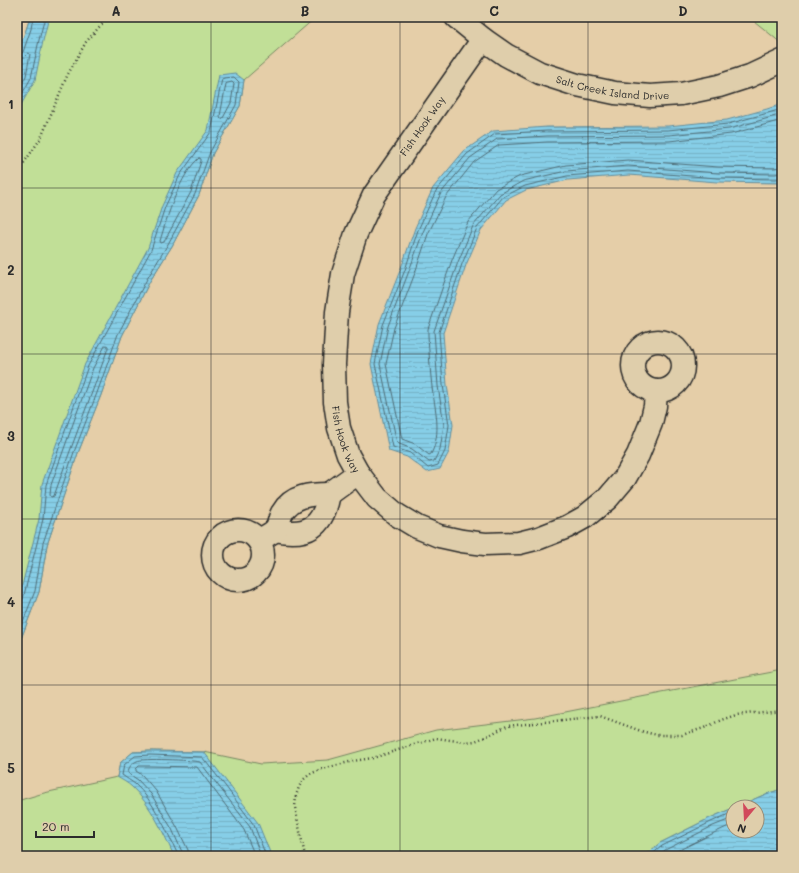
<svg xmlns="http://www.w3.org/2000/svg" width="799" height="873" font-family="Mali,sans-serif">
<defs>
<pattern id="water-rules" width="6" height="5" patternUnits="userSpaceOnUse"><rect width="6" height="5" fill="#86cee7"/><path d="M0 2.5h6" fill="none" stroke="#74b1c6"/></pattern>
</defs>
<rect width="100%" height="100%" fill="#e5cea8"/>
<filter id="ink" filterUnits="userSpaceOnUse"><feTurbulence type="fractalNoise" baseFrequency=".025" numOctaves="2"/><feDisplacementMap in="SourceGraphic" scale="8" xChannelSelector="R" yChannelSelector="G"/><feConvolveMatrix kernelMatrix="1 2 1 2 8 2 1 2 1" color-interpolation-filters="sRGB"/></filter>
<g filter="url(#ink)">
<path fill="#c1df97" stroke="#768561" d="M 30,17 L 316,17 L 244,80 L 240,106 L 213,153 L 199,195 L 172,246 L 150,281 L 122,336 L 101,395 L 78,453 L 47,545 L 39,592 L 17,649 L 17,55 L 27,27 Z
M 749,17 L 782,17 L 782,44 L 764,29 Z
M 782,670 L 782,789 L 766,794 L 736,807 L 733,807 L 733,808 L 710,818 L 660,843 L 644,856 L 17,856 L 17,801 L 44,793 L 117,777 L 120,763 L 133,752 L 150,751 L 204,752 L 261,764 L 328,760 L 436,730 L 535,718 L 641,697 Z"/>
<path fill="url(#water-rules)" stroke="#628d9c" d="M 30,17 L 49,17 L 43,41 L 35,80 L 17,112 L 17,55 L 27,27 Z
M 235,73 L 244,80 L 240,106 L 213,153 L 199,195 L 172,246 L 150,281 L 122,336 L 101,395 L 78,453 L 47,545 L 39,592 L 17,649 L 17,605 L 39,519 L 42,484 L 85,364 L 148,248 L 162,206 L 177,173 L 208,130 L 219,75 Z
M 782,104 L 782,181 L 778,183 L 717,182 L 629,175 L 568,180 L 526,190 L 506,200 L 481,230 L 466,265 L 443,333 L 447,385 L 453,425 L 449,452 L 440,469 L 427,472 L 407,457 L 389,451 L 371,364 L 379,324 L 401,268 L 415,228 L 433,188 L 464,151 L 493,131 L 547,127 L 668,126 L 727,120 L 767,109 Z
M 150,751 L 204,752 L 258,823 L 269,850 L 271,856 L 175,856 L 173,854 C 164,833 150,804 132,787 C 128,783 122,780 117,777 L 120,763 L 133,752 Z
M 782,789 L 782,849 L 767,856 L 644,856 L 660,843 L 710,818 L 733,808 L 733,831 L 757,831 L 757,807 L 736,807 L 766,794 Z"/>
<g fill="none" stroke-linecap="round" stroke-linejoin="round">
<path stroke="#4f6c76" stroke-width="1" d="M 17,54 L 20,54 L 23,52 L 31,29 L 33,17
M 17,60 L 23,58 L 28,53 L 30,54 L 26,76 L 17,93
M 228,83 L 232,82 L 234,84 L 231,103 L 223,118 L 221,119 L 220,116 L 226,84 Z
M 17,103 L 31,78 L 39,40 L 45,17
M 782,109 L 768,113 L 728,124 L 668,130 L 547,131 L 495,134 L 467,154 L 436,191 L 418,230 L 405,270 L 383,325 L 375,364 L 393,447 L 410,453 L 428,468 L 438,465 L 445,451 L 449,425 L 443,385 L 439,332 L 462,264 L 477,228 L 503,197 L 525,186 L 567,176 L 628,171 L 717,178 L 776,179 L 782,178
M 782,114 L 769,118 L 729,129 L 669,135 L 547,136 L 497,139 L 470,158 L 441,193 L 423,232 L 409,271 L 388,326 L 380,364 L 397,443 L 412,449 L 429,462 L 434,461 L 440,449 L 444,425 L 438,386 L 434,331 L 458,262 L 473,226 L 500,194 L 523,181 L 566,171 L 628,166 L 718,173 L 775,174 L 782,173
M 782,120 L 731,134 L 669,141 L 547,142 L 499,145 L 474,162 L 446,197 L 428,234 L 415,273 L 394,328 L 386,364 L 402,439 L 415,444 L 429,455 L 431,454 C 442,433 435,409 432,387 C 430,370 429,352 428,335 L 428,329 L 452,260 L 468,222 L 496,189 L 520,176 L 566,165 L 628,160 L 718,167 L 774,168 L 782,167
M 199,158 L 201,159 L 201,161 L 191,192 L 164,242 L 161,243 L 160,241 C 167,217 180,174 199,158 Z
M 106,345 L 108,346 L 108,348 C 91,397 71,446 54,496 L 51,497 L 50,495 L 51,485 L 93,368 L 105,346 Z
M 17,602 L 20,601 L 23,599 L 43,519 L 46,485 L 88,366 L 151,250 L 165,207 L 180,175 L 211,132 L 222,79 L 224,78 L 234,77 L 239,82 L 236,105 L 210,152 L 195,194 L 168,244 L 147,279 L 118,334 L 97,393 L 74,452 L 43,543 L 35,591 L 17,637
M 178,856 L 177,853 C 167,831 153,800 135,784 C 131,781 126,778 122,775 L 124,765 L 135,756 L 150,755 L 202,757 L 226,787 L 254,825 L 266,856
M 183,856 L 182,852 L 172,829 L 151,794 L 138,780 L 128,773 C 128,768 132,763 137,761 C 142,758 191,760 200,762 L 250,827 L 261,856
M 189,856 L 188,850 L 177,827 L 156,791 L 142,775 L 136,771 L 136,769 L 139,766 L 150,766 L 197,767 L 244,830 L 255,856
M 650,856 L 662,846 L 711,822 L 733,812
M 658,856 L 665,850 L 713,826 L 733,818
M 667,856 L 716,832 L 733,824"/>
<g stroke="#2b2b2b" stroke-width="25">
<g id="minor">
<path id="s1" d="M 456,17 L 483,39 L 506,55 L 540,73 L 577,85 L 615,93 L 650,96 L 681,94 L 719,86 L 750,76 L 782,61"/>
<path id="s2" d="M 483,39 L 374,195 L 356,234 L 343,274 L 337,312 L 334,364 L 335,402 L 339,428 L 348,455 L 358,473 L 377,498 L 397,515 L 417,527 L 439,536 L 462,541 L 485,544 L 519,543 L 539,538 L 567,527 L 585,517 L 608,498 L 625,478 L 638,455 L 651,423 L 655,406 L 656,391"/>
<circle cx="658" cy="366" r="25"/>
<path d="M 329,494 L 358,473"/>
<circle cx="238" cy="555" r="25"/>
<path d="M 275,530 C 308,537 323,527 329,494"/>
<path d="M 259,540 C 264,537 271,534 275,530 C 279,526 279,518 282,513 C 292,495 311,494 329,494"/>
</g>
</g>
<path stroke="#2b2b2b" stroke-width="2.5" stroke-dasharray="1 3" stroke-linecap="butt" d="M 772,17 L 782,21
M 17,173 L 41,138 L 67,76 L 86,42 L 108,17
M 305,856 L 295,807 L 296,796 L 299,787 L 303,780 L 310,774 L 322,769 L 353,761 L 373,758 L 436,738 L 465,742 L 475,741 L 485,737 L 507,726 L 600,716 L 641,731 L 657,735 L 682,735 L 704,728 L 721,720 L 736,715 L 782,710"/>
<use href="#minor" stroke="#dfceab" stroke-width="22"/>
</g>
</g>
<path fill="none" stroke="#2b2b2b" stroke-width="1" stroke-opacity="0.55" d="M 211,17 L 211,856M 400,17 L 400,856M 588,17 L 588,856M 17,188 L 782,188M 17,354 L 782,354M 17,519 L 782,519M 17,685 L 782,685"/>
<g text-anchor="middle" stroke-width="3.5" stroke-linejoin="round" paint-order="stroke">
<g font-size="10" fill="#2b2b2b" stroke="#dfceab">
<text dy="4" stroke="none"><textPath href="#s1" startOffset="176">Salt Creek Island Drive</textPath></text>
<text transform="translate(422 126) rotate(-55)" y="4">Fish Hook Way</text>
<text dy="4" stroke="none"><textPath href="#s2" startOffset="443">Fish Hook Way</textPath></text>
</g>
</g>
<rect width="799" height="873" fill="none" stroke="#dfceab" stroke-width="44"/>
<g transform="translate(745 819) rotate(198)"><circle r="19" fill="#dfceab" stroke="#978d78"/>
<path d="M0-3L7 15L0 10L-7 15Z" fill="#d1495b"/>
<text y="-6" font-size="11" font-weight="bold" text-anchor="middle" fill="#2b2b2b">N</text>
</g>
<path d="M36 831v6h58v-6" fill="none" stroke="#2b2b2b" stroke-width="2"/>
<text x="42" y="831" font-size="12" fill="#2b2b2b" stroke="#dfceab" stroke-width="3" paint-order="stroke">20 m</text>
<rect x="22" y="22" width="755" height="829" fill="none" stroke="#2b2b2b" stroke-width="1.5"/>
<g font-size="13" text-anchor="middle" font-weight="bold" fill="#2b2b2b">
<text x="116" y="16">A</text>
<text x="305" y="16">B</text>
<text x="494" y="16">C</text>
<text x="683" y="16">D</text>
<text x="11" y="109">1</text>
<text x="11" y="275">2</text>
<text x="11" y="441">3</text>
<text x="11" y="607">4</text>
<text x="11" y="773">5</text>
</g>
</svg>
